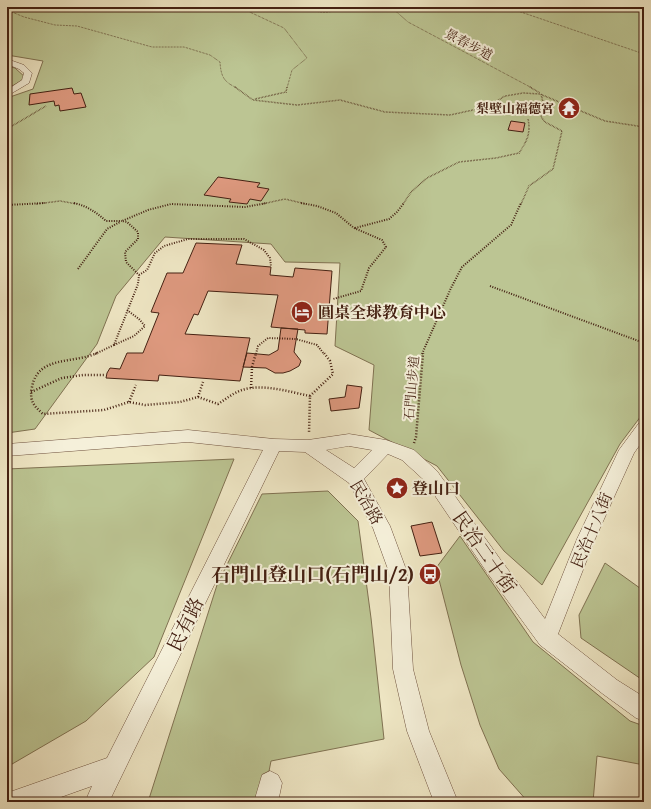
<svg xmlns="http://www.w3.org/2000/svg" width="651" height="809" font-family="'Gentium Book Plus','Noto Serif TC',serif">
<rect width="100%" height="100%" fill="#f0e8c6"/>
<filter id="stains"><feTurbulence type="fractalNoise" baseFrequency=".005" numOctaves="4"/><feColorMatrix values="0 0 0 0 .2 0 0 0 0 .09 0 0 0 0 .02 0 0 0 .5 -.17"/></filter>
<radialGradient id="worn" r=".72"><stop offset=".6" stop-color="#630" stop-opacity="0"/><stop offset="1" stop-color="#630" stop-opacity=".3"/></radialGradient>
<path fill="#bcc593" stroke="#807252" d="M 7,7 L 644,7 L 644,412 L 620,444 L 542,585 L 504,551 L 437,466 L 369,430 L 374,365 L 335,346 L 340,263 L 285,262 L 271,244 L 165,237 L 116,296 L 97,344 L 35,429 L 7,433 L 7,98 L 33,89 L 43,61 L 7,55 Z
M 7,66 L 15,68 L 26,78 L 7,89 Z
M 234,459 L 154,657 L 86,721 L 7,767 L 7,469 Z
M 328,491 L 358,521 L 371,618 L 384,739 L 271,761 L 263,802 L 148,802 L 217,585 L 262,494 Z
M 460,536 L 533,642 L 630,721 L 644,726 L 644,765 L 597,756 L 593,802 L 528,802 L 499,769 L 480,725 L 461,665 L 436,568 Z
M 605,563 L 644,591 L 644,681 L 581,638 L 579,615 Z"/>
<path fill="#df9a80" stroke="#442012" d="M 72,88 L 74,94 L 81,93 L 86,107 L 60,111 L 59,105 L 55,106 L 54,101 L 29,105 L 30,94 Z
M 511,121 L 525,123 L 523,132 L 508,130 Z
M 218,177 L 260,183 L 257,187 L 269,189 L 261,201 L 250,199 L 247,204 L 229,202 L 231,199 L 204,195 Z
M 196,243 L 242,245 L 236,264 L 271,267 L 270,275 L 293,277 L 295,268 L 332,271 L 327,334 L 305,333 L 305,330 L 271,327 L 278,295 L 208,291 L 198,315 L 194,314 L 185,334 L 250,338 L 240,381 L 159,375 L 158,381 L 106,378 L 107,373 L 110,368 L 120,369 L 127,353 L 143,353 L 159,313 L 151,312 L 167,273 L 183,273 Z
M 281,328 L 298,329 L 294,352 L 301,361 L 299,366 L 290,371 L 283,373 L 275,373 L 266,368 L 243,367 L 247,353 L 269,355 L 278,350 Z
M 347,385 L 362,387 L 359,408 L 331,411 L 329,399 L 345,397 Z
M 432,522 L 442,553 L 420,556 L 411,526 Z"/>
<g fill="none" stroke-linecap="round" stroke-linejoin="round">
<g stroke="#6f523f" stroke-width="1">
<path id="minor" d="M 7,59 L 24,65 L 32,73 L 29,83 L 7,96 L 7,90 L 22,80 L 24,73 L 19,69 L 7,64 Z
M 644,421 L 644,439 L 634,453 L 595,539 L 558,634 L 617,680 L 644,697 L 644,721 L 636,718 L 603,694 L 540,645 L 486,571 L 425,481 L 402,460 L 388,454 L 364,479 L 390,526 L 407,572 L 413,669 L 429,731 L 458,802 L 434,802 L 407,731 L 393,669 L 389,572 L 373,528 L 349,483 L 305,452 L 279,451 L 109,802 L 85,802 L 92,786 L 47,802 L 7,802 L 7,793 L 107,758 L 263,450 L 188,442 L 7,456 L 7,444 L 188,430 L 274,439 L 308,440 L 349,434 L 386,440 L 414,450 L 437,471 L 500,559 L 545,619 L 577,539 L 619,450 L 639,423 ZM 349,446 L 372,450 L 354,468 L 326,450 Z
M 270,771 L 278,775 L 282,783 L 278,802 L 254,802 L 262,775 Z"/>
</g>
<path stroke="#442012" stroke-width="1" stroke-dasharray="0.5 1" stroke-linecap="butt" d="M 239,7 L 284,28 L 307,58 L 292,70 L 287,88
M 308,7 L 307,8 C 319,14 333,13 345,7
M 391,7 L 408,22 L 532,88
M 511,7 L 515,10 L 644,54
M 7,10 L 24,17 L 55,25 L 77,26 L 152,47 L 184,47 L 210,55 L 220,62 C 221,77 224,82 237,88"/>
<path stroke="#442012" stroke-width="1.5" stroke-dasharray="0.5 1" stroke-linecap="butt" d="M 235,87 L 253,100 L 297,105 L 340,100 L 385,112 L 450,115 L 487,107 L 505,96 L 523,93 L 540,94 L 605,121 L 644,127
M 530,87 L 540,93
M 255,99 L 286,92 L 287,87
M 7,129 L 46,106
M 36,204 L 60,201 L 77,204
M 262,204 L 285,199 L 306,204
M 403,204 L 411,192 L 427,178 L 459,162 L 496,158 L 519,153 C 527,141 531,133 528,119
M 521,204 L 529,186 L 553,169 L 562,131 L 545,122 L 541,117 L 544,106 L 541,94"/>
<path stroke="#442012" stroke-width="2" stroke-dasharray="1 1.5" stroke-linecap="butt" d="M 74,203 C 87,206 96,212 106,221 L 122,221
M 301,203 L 317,206 L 336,213 L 354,228 L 382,240 L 386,247 L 369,268 L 361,291 L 333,299
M 7,205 L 45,203
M 355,228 L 389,219 L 397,212 L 404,203
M 78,269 L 107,229 L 120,222
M 139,275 L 147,270 L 155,253 L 164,246 L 188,239 L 244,239 L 264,250 L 270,258 L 271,266
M 490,286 L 644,343
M 114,345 L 134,336 L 145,326 L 139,319 L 127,310
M 95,354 L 114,345 L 138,284 L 139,275 L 126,262 L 125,252 L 138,239 L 138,232 L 127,222 L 122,221 L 148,210 L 171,204 L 245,207 L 267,203
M 256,354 L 258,346 L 268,338 L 296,339 L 317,345 L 324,354
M 422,354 L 451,288 L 462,267 L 511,225 L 521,203"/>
<path stroke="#442012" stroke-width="2.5" stroke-dasharray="1 2" stroke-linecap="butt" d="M 97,353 C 74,364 38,355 32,387 C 29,401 34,406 43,414 L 104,410 L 129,402 L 145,405 L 180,402 L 198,397 L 218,404 C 226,399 233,393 242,390 C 262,383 290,392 310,396 L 309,433
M 251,388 L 252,367 L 256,353
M 31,392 L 62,378 L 83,375 L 104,375
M 310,396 L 333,374 L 330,361 L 324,353
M 198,397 L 203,382
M 129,402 L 136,385
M 414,443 L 416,437 L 423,353"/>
<use href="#minor" fill="#f5f0da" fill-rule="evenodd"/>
</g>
<defs>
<g id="temple-disc" transform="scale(1.15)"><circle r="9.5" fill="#8f2418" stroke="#f5f0da"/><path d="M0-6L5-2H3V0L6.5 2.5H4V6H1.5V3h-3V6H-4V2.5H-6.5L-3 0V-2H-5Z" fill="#fff"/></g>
<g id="hotel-disc" transform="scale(1.15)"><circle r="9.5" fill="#8f2418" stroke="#f5f0da"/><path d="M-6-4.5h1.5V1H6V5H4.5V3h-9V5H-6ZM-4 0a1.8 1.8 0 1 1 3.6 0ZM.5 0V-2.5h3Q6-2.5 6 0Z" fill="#fff"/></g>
<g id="sight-disc" transform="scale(1.15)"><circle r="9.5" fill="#8f2418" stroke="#f5f0da"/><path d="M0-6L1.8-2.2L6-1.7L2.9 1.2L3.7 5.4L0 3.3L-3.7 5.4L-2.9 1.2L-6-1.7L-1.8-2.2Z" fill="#fff"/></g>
<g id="bus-disc" transform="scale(1.15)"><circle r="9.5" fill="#8f2418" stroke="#f5f0da"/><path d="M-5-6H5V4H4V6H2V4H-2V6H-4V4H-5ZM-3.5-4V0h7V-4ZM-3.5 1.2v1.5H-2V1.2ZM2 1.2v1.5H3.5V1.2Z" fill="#fff"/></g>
</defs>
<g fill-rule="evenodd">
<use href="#temple-disc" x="569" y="108"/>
<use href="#hotel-disc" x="302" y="312"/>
<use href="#sight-disc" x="397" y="488"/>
<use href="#bus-disc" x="430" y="574"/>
</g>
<g text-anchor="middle" stroke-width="4" stroke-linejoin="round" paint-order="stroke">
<g font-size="13" fill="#442012" stroke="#f5f0da">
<text transform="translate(469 44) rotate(28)" y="5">景春步道</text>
<text transform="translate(411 388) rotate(-85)" y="5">石門山步道</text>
</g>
<g font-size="13" font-weight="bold" fill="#442012" stroke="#f5f0da" text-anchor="end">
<text x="554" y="113">梨壁山福德宮</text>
</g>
<g font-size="16" font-weight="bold" fill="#442012" stroke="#f5f0da" text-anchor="start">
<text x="318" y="318">圓桌全球教育中心</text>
<text x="412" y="494">登山口</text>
</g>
<g font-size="16" fill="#442012" stroke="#f5f0da">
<text transform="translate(367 502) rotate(60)" y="6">民治路</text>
<text transform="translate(591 530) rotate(-67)" y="6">民治十八街</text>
</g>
<g font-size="19" fill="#442012" stroke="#f5f0da">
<text transform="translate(485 552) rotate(55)" y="7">民治二十街</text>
<text transform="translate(185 624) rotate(-64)" y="7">民有路</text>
</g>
<g font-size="19" font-weight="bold" fill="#442012" stroke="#f5f0da" text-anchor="end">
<text x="414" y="581">石門山登山口(石門山/2)</text>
</g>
</g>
<rect width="651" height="809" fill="none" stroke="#f0e8c6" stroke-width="24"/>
<rect x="8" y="8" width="635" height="793" fill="none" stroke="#442012" stroke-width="2"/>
<rect x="12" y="12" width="627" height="785" fill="none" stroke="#442012"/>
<rect width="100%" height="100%" filter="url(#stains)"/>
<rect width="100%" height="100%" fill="url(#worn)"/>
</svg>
